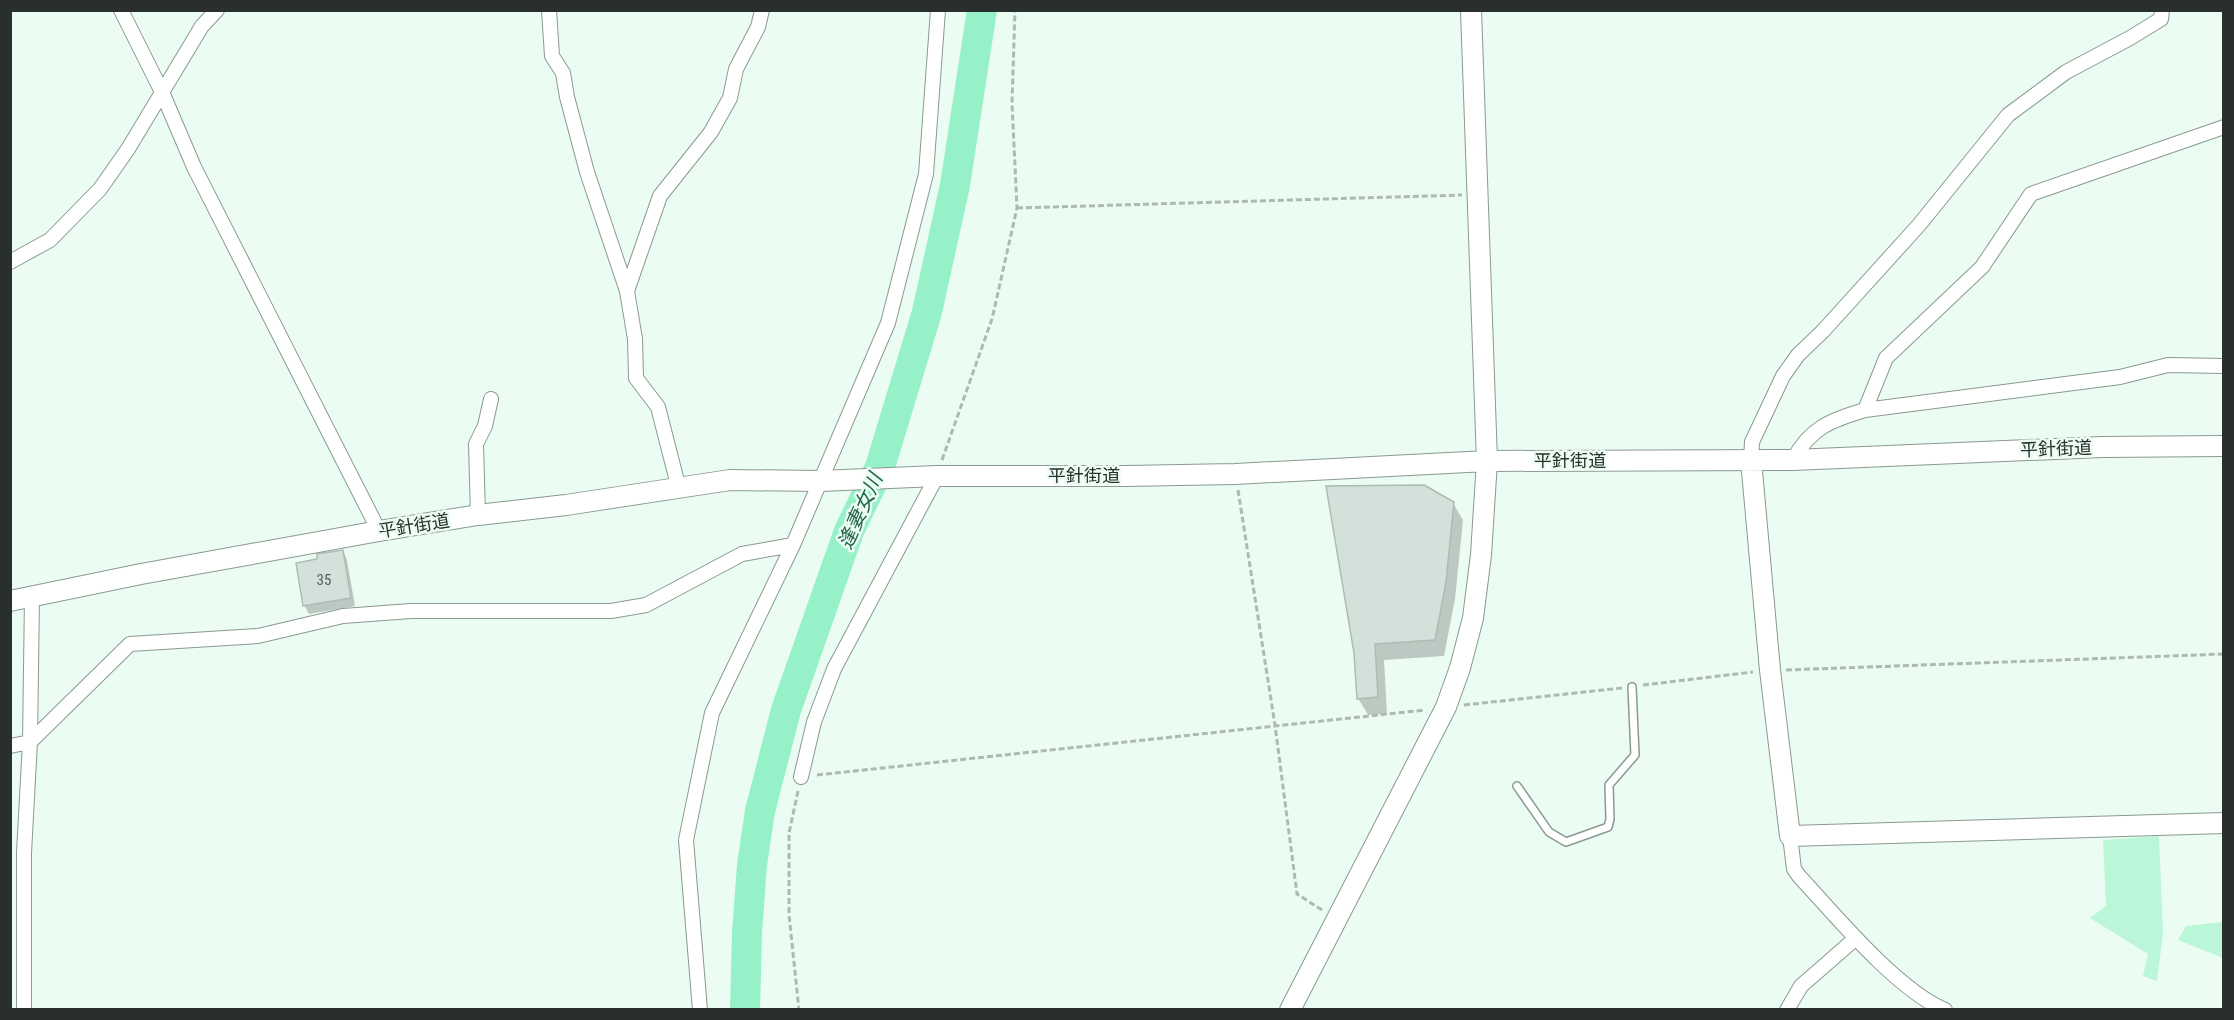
<svg xmlns="http://www.w3.org/2000/svg" width="2234" height="1020" font-family="'Roboto Condensed','Noto Sans JP',sans-serif">
<rect width="100%" height="100%" fill="#ebfcf3"/>
<path fill="#bcf6d9" d="M 2159,836 L 2163,933 L 2157,981 L 2143,976 L 2148,954 L 2090,918 L 2106,906 L 2103,840 Z
M 2223,922 L 2223,958 L 2178,940 L 2186,926 Z"/>
<path fill="#0003" d="M 1453,503 L 1463,520 L 1455,599 L 1444,656 L 1384,660 L 1387,714 L 1368,715 L 1358,698 L 1356,653 Z
M 343,551 L 347,560 L 355,606 L 309,614 L 304,605 L 319,560 Z"/>
<g fill="none" stroke-linecap="round" stroke-linejoin="round">
<path stroke="#97f1c8" stroke-width="30" d="M 745,1010 L 747,933 L 752,865 L 760,811 L 786,710 L 849,531 L 880,467 L 927,312 L 955,185 L 982,10"/>
</g>
<path fill="#d2e2da" stroke="#acbcb4" stroke-width="1.5" d="M 1424,485 L 1454,502 L 1446,582 L 1435,640 L 1375,644 L 1378,697 L 1357,699 L 1354,653 L 1326,486 Z
M 343,550 L 351,598 L 303,606 L 296,563 L 317,559 L 317,554 Z"/>
<g fill="none" stroke-linecap="round" stroke-linejoin="round">
<g stroke="#8a9991" stroke-width="10">
<path id="lane" d="M 1517,786 L 1549,832 L 1566,842 L 1608,827 L 1610,819 L 1609,785 L 1635,755 L 1632,687"/>
</g>
<g stroke="#8a9991" stroke-width="16">
<path id="street" d="M 121,10 L 162,92 L 194,167 L 379,531
M 549,10 L 552,56 L 563,73 L 567,97 L 587,172 L 627,291 L 635,339 L 636,378 L 658,407 L 679,489
M 10,262 L 50,240 L 100,189 L 128,149 L 202,26 L 217,10
M 627,291 L 660,196 L 711,132 L 730,98 L 736,69 L 758,27 L 762,10
M 1865,410 L 1886,358 L 1982,267 L 2031,194 L 2224,127
M 1751,460 L 1752,442 L 1783,376 L 1798,355 L 1823,331 L 1919,225 L 2008,115 L 2066,72 L 2130,38 L 2161,19 L 2162,10
M 1793,460 C 1810,428 1831,420 1865,410 L 2120,377 L 2168,365 L 2224,366
M 478,515 L 476,444 L 485,426 L 491,399
M 10,746 L 30,742 L 130,644 L 258,636 L 343,616 L 411,611 L 611,611 L 646,605 L 742,554 L 793,545
M 801,777 L 814,722 L 834,669 L 937,476
M 1790,836 L 1794,869 L 1799,876 C 1835,915 1897,990 1945,1010
M 24,1010 L 24,853 L 30,742 L 32,596
M 700,1010 L 686,840 L 712,713 L 793,545 L 888,323 L 926,174 L 938,10
M 1787,1010 L 1801,986 L 1856,938"/>
</g>
<g stroke="#8a9991" stroke-width="22">
<path id="secondary" d="M 1751,460 L 1770,670 L 1790,836 L 2224,823
M 10,601 L 141,574 L 379,531 L 478,515 L 566,505 L 730,480 L 820,481 L 937,476 L 1126,476 L 1235,474 L 1487,461 L 1793,460 L 2102,447 L 2224,446
M 1290,1010 L 1446,707 L 1460,668 L 1473,618 L 1481,555 L 1487,461 L 1471,10"/>
</g>
<path stroke="#adbab3" stroke-width="3" stroke-dasharray="6 3" stroke-linecap="butt" d="M 1017,208 L 1462,195
M 942,460 L 992,319 L 1017,208 L 1012,103 L 1015,10
M 1238,490 L 1275,725 L 1297,894 L 1322,910
M 1786,670 L 2224,654
M 1643,685 L 1753,672
M 1464,705 L 1622,688
M 817,775 L 1425,710
M 798,791 L 789,833 L 789,915 L 799,1010"/>
<use href="#lane" stroke="#fff" stroke-width="7"/>
<use href="#street" stroke="#fff" stroke-width="14"/>
<use href="#secondary" stroke="#fff" stroke-width="20"/>
</g>
<g text-anchor="middle" stroke-width="5" stroke-linejoin="round" paint-order="stroke">
<g font-size="15" fill="#535c58">
<text x="324" y="585">35</text>
</g>
<g font-size="18" fill="#292f2c" stroke="#ebfcf3">
<text transform="translate(2056 449) rotate(-2)" y="6">平針街道</text>
<text x="1570" y="467">平針街道</text>
<text x="1084" y="482">平針街道</text>
<text transform="translate(414 526) rotate(-9)" y="6">平針街道</text>
</g>
<g font-size="20" font-style="italic" fill="#216449" stroke="#ebfcf3">
<text transform="translate(860 511) rotate(-66)" y="7">逢妻女川</text>
</g>
</g>
<rect width="2234" height="1020" fill="none" stroke="#292f2c" stroke-width="24"/>
</svg>
